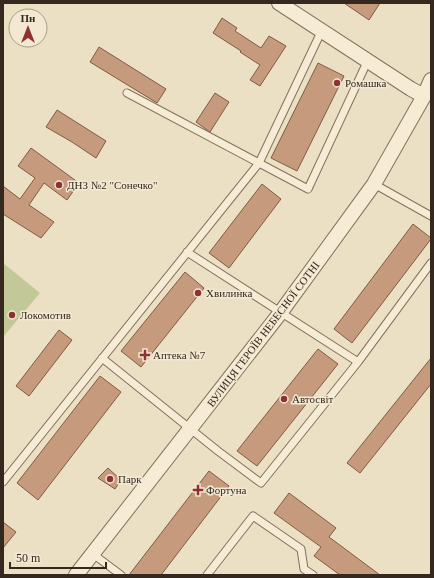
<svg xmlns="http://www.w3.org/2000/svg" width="434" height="578" font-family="Georgia,serif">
<rect width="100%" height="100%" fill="#ebdfc4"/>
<path fill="#c3c899" d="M 3,263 L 40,293 L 3,337 Z"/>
<path fill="#c69a7c" stroke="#825b43" d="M 344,3 L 380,3 L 369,20 Z
M 222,18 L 237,28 L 235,31 L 261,48 L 269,36 L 286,46 L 260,86 L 250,80 L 260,65 L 240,52 L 241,51 L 213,33 Z
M 99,47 L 166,89 L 157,103 L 90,62 Z
M 318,63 L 344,76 L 297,171 L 271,158 Z
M 215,93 L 229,102 L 210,132 L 196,122 Z
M 57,110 L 106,141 L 96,158 L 72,142 L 46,127 Z
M 31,148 L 79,183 L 67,200 L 44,183 L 29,205 L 54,222 L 41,238 L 3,214 L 3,186 L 20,199 L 35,178 L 18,166 Z
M 262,184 L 281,199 L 229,268 L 209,253 Z
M 413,224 L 431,238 L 431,239 L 352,343 L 334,329 Z
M 185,272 L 204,288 L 141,367 L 121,351 Z
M 59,330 L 72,340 L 29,396 L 16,386 Z
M 318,349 L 338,364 L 257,466 L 237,451 Z
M 431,358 L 431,384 L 360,473 L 347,463 Z
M 100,376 L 121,392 L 38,500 L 17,483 Z
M 108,468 L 121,480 L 115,489 L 98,478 Z
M 209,471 L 229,486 L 161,575 L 129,575 Z
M 289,493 L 336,528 L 329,537 L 380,575 L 340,575 L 314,556 L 321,547 L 274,513 Z
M 3,522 L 16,532 L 3,548 Z"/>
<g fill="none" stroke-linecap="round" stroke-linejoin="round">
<g stroke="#84715c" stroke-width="9">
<path id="service" d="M 127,93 L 308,189 L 368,60
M 374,184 L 431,216
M 187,252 L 358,362
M 102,358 L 218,451 L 261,483 L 358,362 L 431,263
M 3,482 L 259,163 L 322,30
M 93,554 L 121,575
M 207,575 L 253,516 L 301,549 L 304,569 L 313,575"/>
</g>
<g stroke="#84715c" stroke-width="16">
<path id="minor" d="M 279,3 L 411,89 L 424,96
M 76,575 L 281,312 L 374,184 L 424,96 L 431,80"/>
</g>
<use href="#service" stroke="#f6ecd6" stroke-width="7"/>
<use href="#minor" stroke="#f6ecd6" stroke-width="14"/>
</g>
<g fill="#8f3032" stroke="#f3e9d3" stroke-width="1.5">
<circle cx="337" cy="83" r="4"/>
<circle cx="59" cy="185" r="4"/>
<circle cx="198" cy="293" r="4"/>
<circle cx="12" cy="315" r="4"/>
<path d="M143 349h4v4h4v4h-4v4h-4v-4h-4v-4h4z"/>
<circle cx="284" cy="399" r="4"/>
<circle cx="110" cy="479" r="4"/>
<path d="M196 484h4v4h4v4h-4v4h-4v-4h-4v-4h4z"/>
</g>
<g text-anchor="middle" stroke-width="3" stroke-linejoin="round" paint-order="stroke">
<g font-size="11" fill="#35291f" stroke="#f3e9d3" text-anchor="start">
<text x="345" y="87">Ромашка</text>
<text x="67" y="189">ДНЗ №2 "Сонечко"</text>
<text x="206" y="297">Хвилинка</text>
<text x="20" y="319">Локомотив</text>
<text x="153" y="359">Аптека №7</text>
<text x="292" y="403">Автосвіт</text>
<text x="118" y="483">Парк</text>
<text x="206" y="494">Фортуна</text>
</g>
<g font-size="11" fill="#35291f" stroke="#f3e9d3">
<text transform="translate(263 334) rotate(-53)" y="4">ВУЛИЦЯ ГЕРОЇВ НЕБЕСНОЇ СОТНІ</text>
</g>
</g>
<rect width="434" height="578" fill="none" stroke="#35291f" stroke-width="8"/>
<g transform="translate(28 28)"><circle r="19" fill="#f3e9d3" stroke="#a79c8b"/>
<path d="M0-3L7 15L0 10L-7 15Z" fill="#8f3032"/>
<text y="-6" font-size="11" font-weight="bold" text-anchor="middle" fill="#35291f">Пн</text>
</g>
<path d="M10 562v6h96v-6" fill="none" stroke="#35291f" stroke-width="2"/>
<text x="16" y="562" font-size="12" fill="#35291f" stroke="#f3e9d3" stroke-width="3" paint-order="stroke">50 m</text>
</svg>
